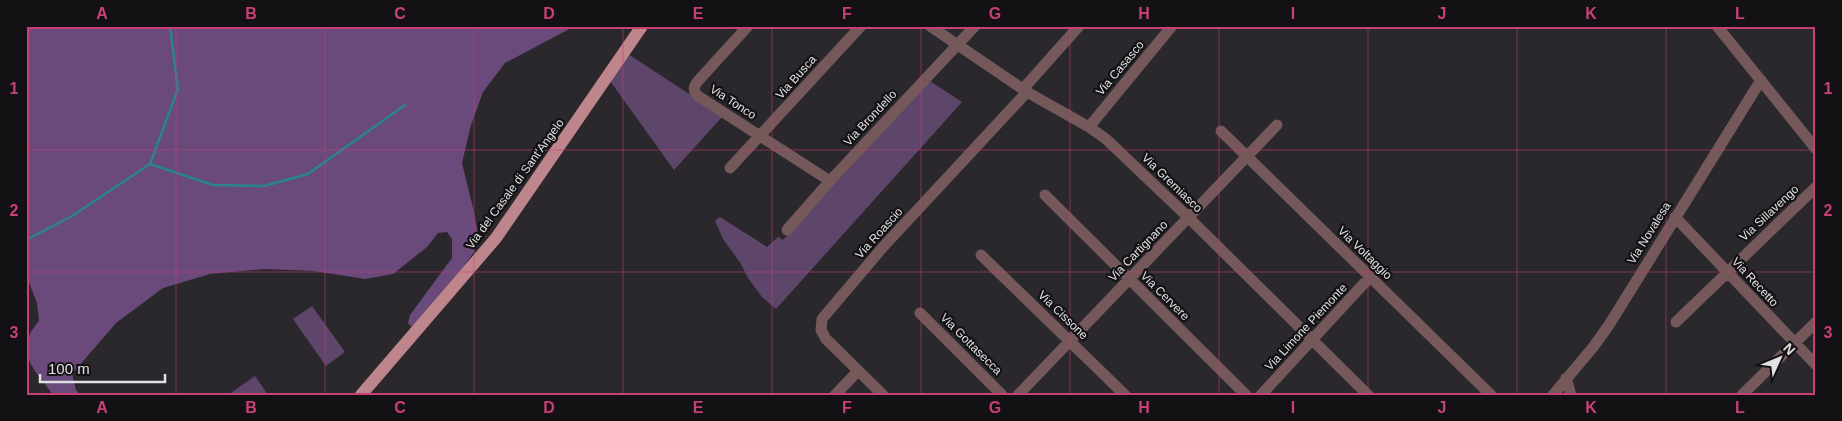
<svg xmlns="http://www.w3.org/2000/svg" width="1842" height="421" font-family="Helvetica,sans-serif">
<rect width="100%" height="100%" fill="#2b282d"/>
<path fill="#5d466a" d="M 628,54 L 723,116 L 674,170 L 610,81 Z
M 930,81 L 962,102 L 776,309 L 762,297 L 748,278 L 741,264 L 723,239 L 715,221 L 720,217 L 767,247 L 778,237 L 783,240 Z
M 312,306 L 345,352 L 326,366 L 293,319 Z
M 255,376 L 268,395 L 228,395 Z"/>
<path fill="#694a7a" d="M 26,26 L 575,26 L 505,63 L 483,92 L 471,125 L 462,163 L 474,212 L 479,240 L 474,252 L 464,266 L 412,327 L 408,323 L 410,315 L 452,258 L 452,239 L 447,232 L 438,233 L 427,247 L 393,274 L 365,279 L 314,271 L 265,269 L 210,274 L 163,288 L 116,323 L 72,374 L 76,390 L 80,395 L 53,395 C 34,368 12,352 39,321 L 37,303 L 26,275 Z"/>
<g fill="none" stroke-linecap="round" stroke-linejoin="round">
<path stroke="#2a8390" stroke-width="2.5" d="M 150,164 L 213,185 L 264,186 L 308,174 L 405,105
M 26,240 L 72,216 L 150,164 L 178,89 L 170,26"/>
<path stroke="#74585a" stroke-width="11" d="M 748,26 L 698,81 C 694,86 692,90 698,96 L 830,181
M 930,26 L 1027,92 L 1089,127 L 1106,139 L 1189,218 L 1368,395
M 1717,26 L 1816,149
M 1023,89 L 1079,26
M 1089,127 L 1172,26
M 1221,131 L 1491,395
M 730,168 L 861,26
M 1045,195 L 1246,395
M 1675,217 L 1816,365
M 787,230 L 830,181 L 975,26
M 981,255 L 1125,395
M 920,313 L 1002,395
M 1676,322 L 1816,187
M 1566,378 L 1571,395
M 835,395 L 858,371
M 883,395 L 826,339 L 821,330 L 822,319 L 883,247 L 1027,92
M 1018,395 L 1277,125
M 1261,395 L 1370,277
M 1553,395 L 1594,346 L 1609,325 L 1761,80
M 1742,395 L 1816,322"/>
<path stroke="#be858a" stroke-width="12" d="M 361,395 L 496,238 L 642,26"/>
</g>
<path fill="none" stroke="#c84076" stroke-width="1" stroke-opacity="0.55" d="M 176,26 L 176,395M 325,26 L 325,395M 474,26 L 474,395M 623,26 L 623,395M 772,26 L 772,395M 921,26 L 921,395M 1070,26 L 1070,395M 1219,26 L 1219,395M 1368,26 L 1368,395M 1517,26 L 1517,395M 1666,26 L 1666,395M 26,150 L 1816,150M 26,272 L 1816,272"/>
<g text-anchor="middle" stroke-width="4.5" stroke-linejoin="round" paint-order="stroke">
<g font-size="12" fill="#e1e0e3" stroke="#131114">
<text transform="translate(1120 68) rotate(-50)" y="4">Via Casasco</text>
<text transform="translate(796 77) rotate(-48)" y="4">Via Busca</text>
<text transform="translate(733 102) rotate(33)" y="4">Via Tonco</text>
<text transform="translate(870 118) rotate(-47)" y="4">Via Brondello</text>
<text transform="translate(1172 183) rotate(44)" y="4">Via Gremiasco</text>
<text transform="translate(515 184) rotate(-54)" y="4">Via del Casale di Sant'Angelo</text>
<text transform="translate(1769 213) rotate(-43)" y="4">Via Sillavengo</text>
<text transform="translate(879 233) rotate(-48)" y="4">Via Roascio</text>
<text transform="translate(1649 233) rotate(-58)" y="4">Via Novalesa</text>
<text transform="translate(1138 251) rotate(-46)" y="4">Via Cartignano</text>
<text transform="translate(1365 253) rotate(44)" y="4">Via Voltaggio</text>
<text transform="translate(1755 282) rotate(47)" y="4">Via Recetto</text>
<text transform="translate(1165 296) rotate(45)" y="4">Via Cervere</text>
<text transform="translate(1063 315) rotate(44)" y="4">Via Cissone</text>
<text transform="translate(1306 327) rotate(-47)" y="4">Via Limone Piemonte</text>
<text transform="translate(971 344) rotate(45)" y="4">Via Gottasecca</text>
</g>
</g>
<rect width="1842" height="421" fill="none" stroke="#131114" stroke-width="55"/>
<g transform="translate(1780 358) rotate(46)" stroke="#131114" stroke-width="4" paint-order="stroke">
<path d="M0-4L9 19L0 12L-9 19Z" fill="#e1e0e3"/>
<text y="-8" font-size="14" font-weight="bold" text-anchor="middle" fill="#e1e0e3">N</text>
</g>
<path d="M40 374v8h125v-8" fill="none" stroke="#e1e0e3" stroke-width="2.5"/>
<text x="48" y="374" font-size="15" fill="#e1e0e3" stroke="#131114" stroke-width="4" paint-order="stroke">100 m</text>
<rect x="28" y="28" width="1786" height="366" fill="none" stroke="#c84076" stroke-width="2"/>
<g font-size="16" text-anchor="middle" font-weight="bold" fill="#c84076">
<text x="102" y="19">A</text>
<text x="251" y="19">B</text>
<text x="400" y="19">C</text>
<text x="549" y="19">D</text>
<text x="698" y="19">E</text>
<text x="847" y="19">F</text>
<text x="995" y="19">G</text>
<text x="1144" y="19">H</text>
<text x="1293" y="19">I</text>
<text x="1442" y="19">J</text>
<text x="1591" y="19">K</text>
<text x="1740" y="19">L</text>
<text x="14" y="94">1</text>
<text x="1828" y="94">1</text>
<text x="14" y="216">2</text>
<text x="1828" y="216">2</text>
<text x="14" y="338">3</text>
<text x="1828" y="338">3</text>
<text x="102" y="413">A</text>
<text x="251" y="413">B</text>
<text x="400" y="413">C</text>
<text x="549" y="413">D</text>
<text x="698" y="413">E</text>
<text x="847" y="413">F</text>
<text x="995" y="413">G</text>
<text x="1144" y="413">H</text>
<text x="1293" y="413">I</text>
<text x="1442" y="413">J</text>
<text x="1591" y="413">K</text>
<text x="1740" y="413">L</text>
</g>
</svg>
